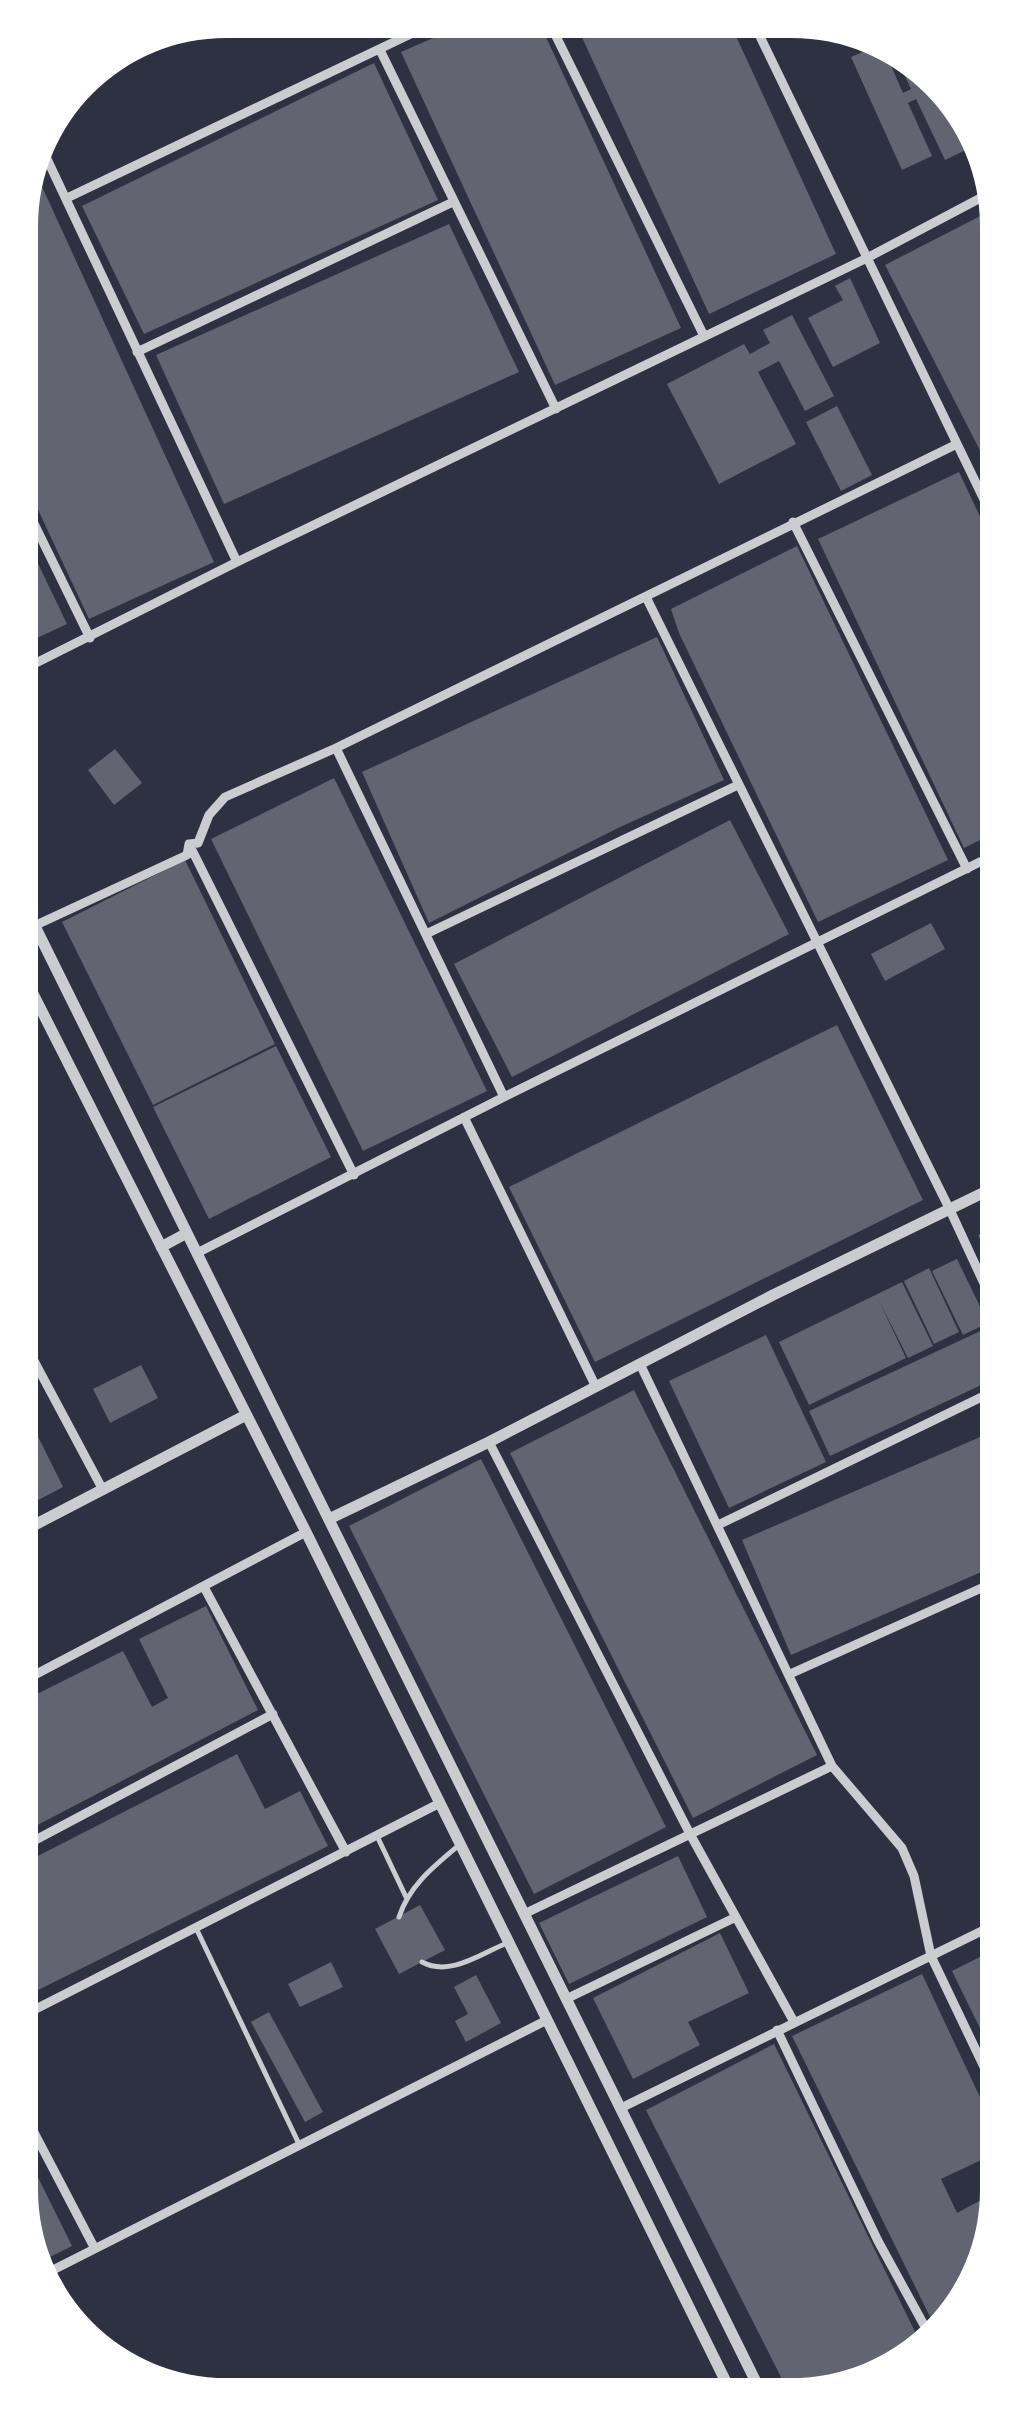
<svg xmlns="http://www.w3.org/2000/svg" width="1017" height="2416" font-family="'Fira Sans Condensed',sans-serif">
<rect width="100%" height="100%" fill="#2d3142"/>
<path fill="#626471" d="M 470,22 L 539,22 L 681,328 L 555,385 L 401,52 Z
M 575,22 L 730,23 L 836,254 L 709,314 Z
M 874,47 L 885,52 L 903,93 L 911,89 L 897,59 L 936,80 L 974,146 L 945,160 L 916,99 L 908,103 L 932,156 L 902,170 L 851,57 Z
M 374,63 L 438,200 L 144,334 L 82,206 Z
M 33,167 L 214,562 L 89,619 L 21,473 L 20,212 Z
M 990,211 L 991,317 L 991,472 L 885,265 Z
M 449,224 L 519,372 L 224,504 L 156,355 Z
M 850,278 L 880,343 L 833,367 L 808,318 L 843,300 L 835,286 Z
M 792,315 L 834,396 L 805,411 L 779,361 L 758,372 L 796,444 L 719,484 L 667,384 L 744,344 L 750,354 L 770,343 L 763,330 Z
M 837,406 L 872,475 L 841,491 L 806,422 Z
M 959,472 L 991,540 L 992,834 L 964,848 L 818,539 Z
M 21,528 L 67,624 L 22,645 L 22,542 Z
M 797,546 L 948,860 L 818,922 L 679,633 L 671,609 Z
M 657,637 L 724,780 L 618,828 L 429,923 L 362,772 Z
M 115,749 L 142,783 L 114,805 L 88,770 Z
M 334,778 L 487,1091 L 363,1151 L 211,839 Z
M 730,820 L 789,934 L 512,1077 L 454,964 Z
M 185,860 L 275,1044 L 153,1105 L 62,922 Z
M 931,923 L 945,949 L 885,981 L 871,954 Z
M 837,1025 L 923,1200 L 595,1362 L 509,1187 Z
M 276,1046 L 331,1157 L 209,1219 L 153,1107 Z
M 993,1228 L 994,1270 L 978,1235 Z
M 957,1259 L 988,1323 L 963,1335 L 932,1271 Z
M 929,1268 L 959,1332 L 934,1344 L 904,1281 Z
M 902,1282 L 933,1346 L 908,1358 L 879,1301 L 906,1358 L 809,1405 L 779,1342 Z
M 989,1327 L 994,1338 L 994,1379 L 830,1456 L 809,1411 Z
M 766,1335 L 826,1462 L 729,1508 L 669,1381 Z
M 141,1365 L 158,1398 L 110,1423 L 93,1389 Z
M 634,1390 L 817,1755 L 693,1818 L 510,1453 Z
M 24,1408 L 63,1487 L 25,1507 L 24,1430 Z
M 994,1431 L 995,1566 L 791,1655 L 742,1540 Z
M 481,1459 L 666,1827 L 534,1894 L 349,1526 Z
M 206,1606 L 258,1710 L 26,1831 L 25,1700 L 123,1651 L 152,1707 L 168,1698 L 139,1639 Z
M 237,1754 L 265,1809 L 300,1791 L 328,1846 L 26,1996 L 26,1862 Z
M 678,1856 L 707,1917 L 569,1984 L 539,1923 Z
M 420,1905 L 445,1950 L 399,1974 L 375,1929 Z
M 720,1933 L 749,1993 L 688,2022 L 700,2045 L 633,2079 L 593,1998 Z
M 996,1949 L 996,2061 L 952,1971 Z
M 331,1962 L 343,1987 L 300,2007 L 288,1984 Z
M 922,1974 L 996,2131 L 996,2153 L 941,2179 L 957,2213 L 996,2192 L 997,2204 L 946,2325 L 937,2331 L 792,2036 Z
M 476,1975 L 501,2023 L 466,2042 L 455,2021 L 468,2014 L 454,1987 Z
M 269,2012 L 323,2112 L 305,2122 L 251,2022 Z
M 774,2044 L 920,2342 L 829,2389 L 787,2389 L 646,2110 Z
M 27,2155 L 72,2246 L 38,2263 L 27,2243 Z"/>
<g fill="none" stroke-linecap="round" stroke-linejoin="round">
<path stroke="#caccd0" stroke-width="5" d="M 377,1836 L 406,1897
M 399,1917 C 409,1886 433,1867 458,1846
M 196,1928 L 299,2144
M 422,1962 C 450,1977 480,1954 507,1943"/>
<path stroke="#caccd0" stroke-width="9" d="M 549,22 L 704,336
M 754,24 L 991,514
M 758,33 L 777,24
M 380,50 L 556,409
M 39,142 L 237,562
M 67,198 L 438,21
M 137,352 L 453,202
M 21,497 L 90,638
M 793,522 L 967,869
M 646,597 L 950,1210 L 994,1305
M 22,670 L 237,562 L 865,259 L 990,193
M 336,748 L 504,1097
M 189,844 L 354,1175
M 34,926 L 187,855 L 189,844 L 198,843 L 209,815 L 225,797 L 336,748 L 957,444
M 426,934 L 738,785
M 464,1117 L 596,1387
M 197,1253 L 504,1097 L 992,856
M 24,1342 L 103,1490
M 640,1364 L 832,1766 L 902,1848 L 914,1876 L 931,1956 L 996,2092
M 489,1442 L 690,1834 L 794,2022
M 718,1525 L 994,1391
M 204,1587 L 346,1852
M 790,1674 L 995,1582
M 25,1680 L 306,1532
M 26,1845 L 273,1714
M 524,1914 L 832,1766
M 566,1999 L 736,1917
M 26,2014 L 440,1803
M 777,2030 L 878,2241 L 930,2336
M 621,2108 L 996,1924
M 26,2117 L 94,2247
M 45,2274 L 547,2020"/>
<path stroke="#caccd0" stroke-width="11" d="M 23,902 L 760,2390
M 23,974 L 306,1532 L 730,2390
M 161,1247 L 187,1233
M 329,1519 L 489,1442 L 773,1295 L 993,1188
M 25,1530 L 246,1415"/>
</g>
<path d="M0 0H1017V2416H0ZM226 38H792A188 188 0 0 1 980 226V2190A188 188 0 0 1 792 2378H226A188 188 0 0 1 38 2190V226A188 188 0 0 1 226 38Z" fill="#fff" fill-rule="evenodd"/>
</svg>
